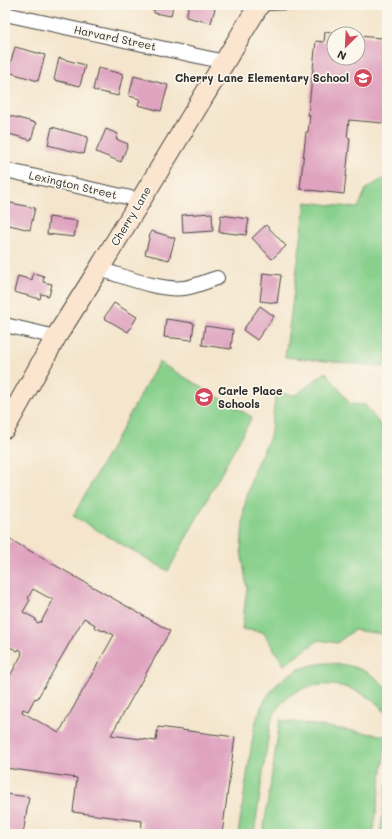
<svg xmlns="http://www.w3.org/2000/svg" width="392" height="839" font-family="Mali,sans-serif">
<rect width="100%" height="100%" fill="#fbf7ec"/>
<filter id="ink" filterUnits="userSpaceOnUse"><feTurbulence type="fractalNoise" baseFrequency=".025" numOctaves="2"/><feDisplacementMap in="SourceGraphic" scale="8" xChannelSelector="R" yChannelSelector="G"/><feConvolveMatrix kernelMatrix="1 2 1 2 8 2 1 2 1" color-interpolation-filters="sRGB"/></filter>
<filter id="wash" filterUnits="userSpaceOnUse"><feTurbulence type="fractalNoise" baseFrequency=".012" numOctaves="4" result="noise"/><feDisplacementMap in="SourceGraphic" scale="16" xChannelSelector="R" yChannelSelector="G"/><feGaussianBlur stdDeviation="0.9" result="paint"/><feColorMatrix in="noise" values="0 0 0 0 0 0 0 0 0 0 0 0 0 0 0 0 0 1.4 0 .05"/><feComposite in="paint" operator="in"/></filter>
<g filter="url(#wash)">
<rect width="100%" height="100%" fill="#f4e5cc"/>
<path fill="#88d08c" stroke="#5a7e5c" d="M 387,176 L 387,367 L 285,357 L 306,202 L 358,208 L 366,189 Z
M 159,362 L 252,417 L 168,571 L 73,516 Z
M 326,372 L 350,404 L 365,405 L 384,430 L 387,430 L 387,604 L 383,634 L 354,630 L 337,643 L 319,640 L 284,665 L 263,632 L 242,629 L 247,588 L 241,550 L 244,508 L 254,469 L 270,437 L 276,393 L 296,395 Z
M 327,663 C 351,664 370,670 387,688 L 387,715 C 359,675 285,671 270,725 L 254,834 L 238,834 L 254,729 C 263,690 287,666 327,663 Z
M 280,720 L 387,736 L 373,834 L 263,834 Z
M 387,783 L 387,834 L 380,834 Z"/>
<g id="blocks">
<path fill="#dfa3bf" fill-rule="evenodd" d="M 147,5 L 173,5 L 171,16 L 154,13 L 154,10 L 146,9 Z
M 189,5 L 216,5 L 211,23 L 186,17 Z
M 387,28 L 387,121 L 384,121 L 383,123 L 349,120 L 347,137 L 350,138 L 344,194 L 300,189 L 306,132 L 308,132 L 310,115 L 308,115 L 316,41 L 324,42 L 325,32 L 334,33 L 334,58 L 358,58 L 358,36 L 382,38 Z
M 15,47 L 45,55 L 38,81 L 8,72 Z
M 59,58 L 85,65 L 80,86 L 54,80 Z
M 98,68 L 123,74 L 118,96 L 93,90 Z
M 134,76 L 168,85 L 161,111 L 138,105 L 140,99 L 129,96 Z
M 7,115 L 36,123 L 31,140 L 5,133 L 5,120 Z
M 52,127 L 88,137 L 84,154 L 48,145 Z
M 106,129 L 118,134 L 116,139 L 128,144 L 121,162 L 96,152 Z
M 6,202 L 35,208 L 30,230 L 5,224 L 5,206 Z
M 212,213 L 213,231 L 183,233 L 182,215 Z
M 221,215 L 249,219 L 246,235 L 219,232 Z
M 49,217 L 77,221 L 74,237 L 47,234 Z
M 266,225 L 286,246 L 272,259 L 252,238 Z
M 151,231 L 175,238 L 169,260 L 145,254 Z
M 33,273 L 44,276 L 43,282 L 52,284 L 49,296 L 41,294 L 40,299 L 14,292 L 18,276 L 32,280 Z
M 263,273 L 281,275 L 277,303 L 260,301 Z
M 114,303 L 137,317 L 128,332 L 104,318 Z
M 260,306 L 274,316 L 257,340 L 243,330 Z
M 166,319 L 194,323 L 192,340 L 164,337 Z
M 205,326 L 233,330 L 231,349 L 202,345 Z
M 11,540 L 170,631 L 111,735 L 156,741 L 158,727 L 235,737 L 222,834 L 141,834 L 142,821 L 73,812 L 77,778 L 5,768 L 5,673 L 10,676 L 22,654 L 21,653 L 22,651 L 19,649 L 18,651 L 5,645 L 5,550 ZM 33,589 L 53,600 L 41,622 L 39,622 L 38,623 L 35,621 L 36,619 L 23,612 L 30,600 L 28,598 ZM 84,618 L 95,625 L 94,627 L 103,631 L 104,630 L 114,635 L 59,733 L 22,712 L 23,709 L 28,711 L 35,698 L 37,699 Z
M 6,794 L 29,797 L 23,834 L 5,834 L 5,801 Z"/>
</g>
</g>
<g filter="url(#ink)">
<use href="#blocks" fill-opacity="0" stroke="#494743" stroke-width="1"/>
<g fill="none" stroke-linecap="round" stroke-linejoin="round">
<g stroke="#494743" stroke-width="9">
<path id="lane" d="M 260,7 L 302,5"/>
</g>
<g stroke="#494743" stroke-width="16">
<path id="street" d="M 5,14 L 225,62
M 5,170 L 140,200
M 99,269 C 124,276 158,291 184,288 C 194,287 207,281 217,278
M 5,325 L 56,337"/>
</g>
<g stroke="#494743" stroke-width="22">
<path id="secondary" d="M 5,428 L 56,337 L 99,269 L 259,5"/>
</g>
<use href="#lane" stroke="#fff" stroke-width="7"/>
<use href="#street" stroke="#fff" stroke-width="14"/>
<use href="#secondary" stroke="#fce5cf" stroke-width="20"/>
</g>
</g>
<defs>
<g id="school-disc" transform="scale(1)"><circle r="9.5" fill="#d1495b" stroke="#fbf7ec"/><path d="M0-5L7-2L0 1L-7-2ZM-4 1L0 2.5L4 1V4Q0 6-4 4Z" fill="#fff"/></g>
</defs>
<g fill-rule="evenodd">
<use href="#school-disc" x="363" y="78"/>
<use href="#school-disc" x="204" y="397"/>
</g>
<g text-anchor="middle" stroke-width="3.5" stroke-linejoin="round" paint-order="stroke">
<g font-size="11" fill="#2b2b2b" stroke="#fbf7ec">
<text transform="translate(115 38) rotate(12)" y="4">Harvard Street</text>
<text transform="translate(73 185) rotate(13)" y="4">Lexington Street</text>
<text transform="translate(131 216) rotate(-59)" y="4">Cherry Lane</text>
</g>
<g font-size="11" font-weight="bold" fill="#2b2b2b" stroke="#fbf7ec" text-anchor="end">
<text x="349" y="82">Cherry Lane Elementary School</text>
<text x="218" y="395" text-anchor="start">Carle Place<tspan x="218" dy="13">Schools</tspan></text>
</g>
</g>
<rect width="392" height="839" fill="none" stroke="#fbf7ec" stroke-width="20"/>
<g transform="translate(346 46) rotate(204)"><circle r="19" fill="#fbf7ec" stroke="#a8a59f"/>
<path d="M0-3L7 15L0 10L-7 15Z" fill="#d1495b"/>
<text y="-6" font-size="11" font-weight="bold" text-anchor="middle" fill="#2b2b2b">N</text>
</g>
</svg>
